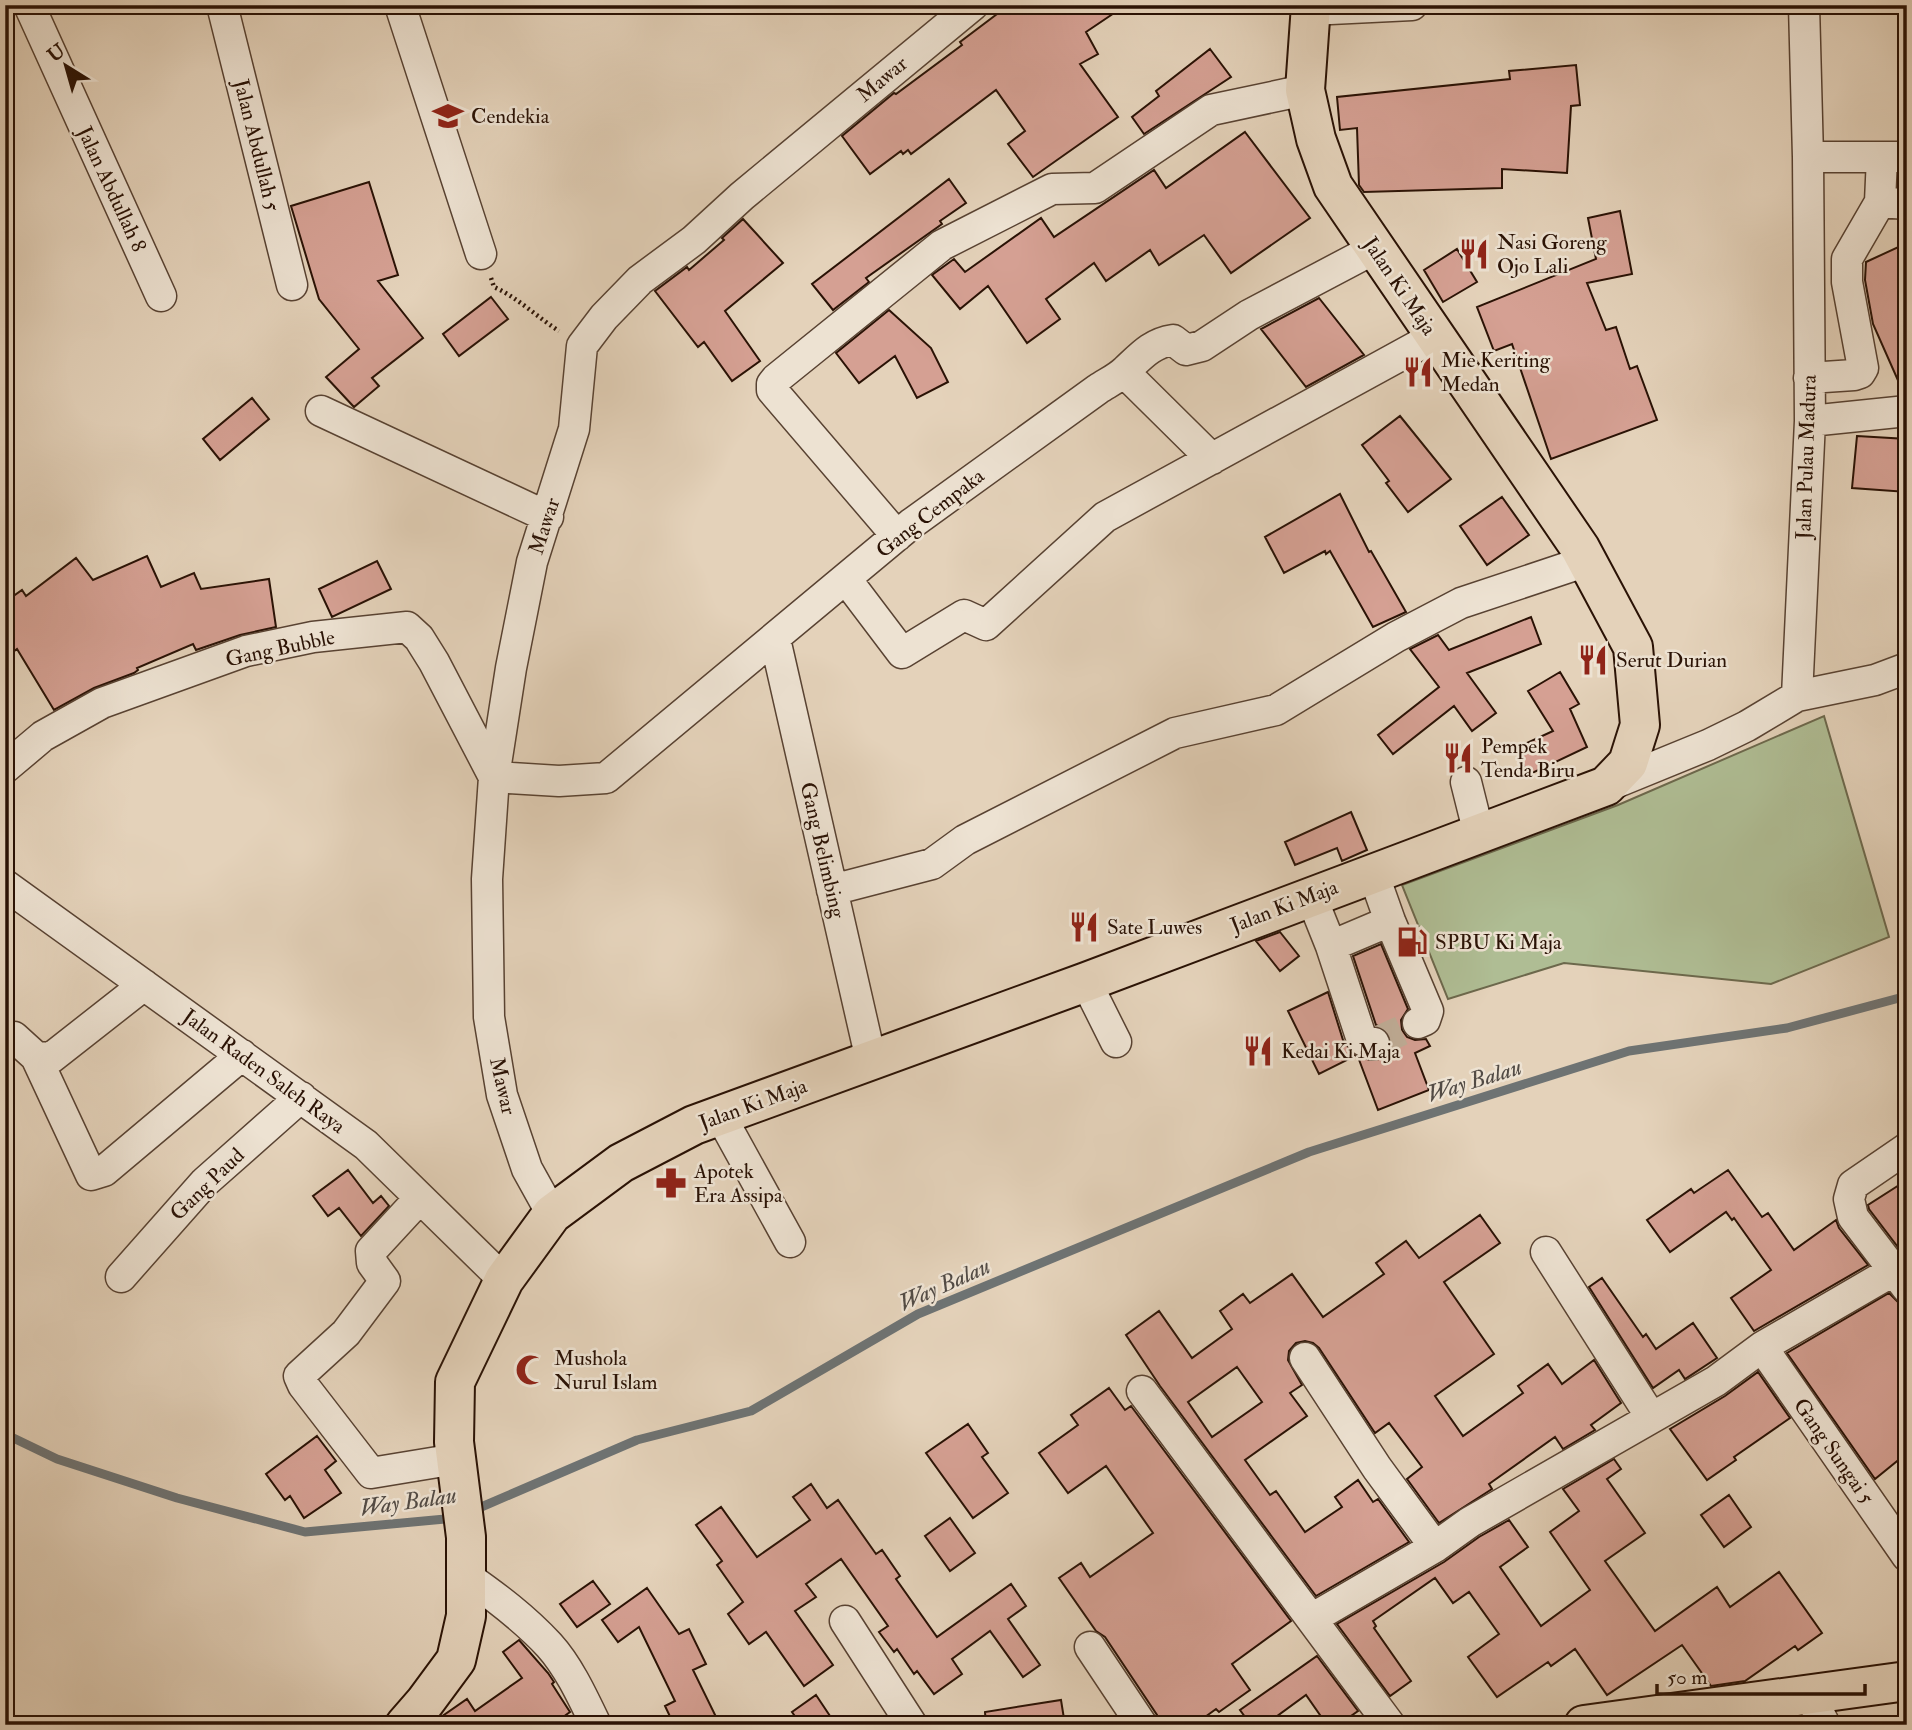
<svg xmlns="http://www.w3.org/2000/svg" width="1912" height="1730" font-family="'IM FELL Double Pica',serif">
<rect width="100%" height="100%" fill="#e4d2ba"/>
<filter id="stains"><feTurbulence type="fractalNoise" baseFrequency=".00286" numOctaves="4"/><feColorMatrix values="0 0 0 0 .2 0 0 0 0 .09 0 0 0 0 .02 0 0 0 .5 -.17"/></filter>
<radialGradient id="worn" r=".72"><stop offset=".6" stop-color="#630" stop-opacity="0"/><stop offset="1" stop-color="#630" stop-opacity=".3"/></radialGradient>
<path fill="#afbd94" stroke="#6c684c" stroke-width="2" d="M 1824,716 L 1889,937 L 1771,984 L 1564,963 L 1448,999 L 1402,885 L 1618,805 Z"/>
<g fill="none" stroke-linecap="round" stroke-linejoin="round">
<path stroke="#6e7373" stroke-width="9" d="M 5,1434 L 57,1459 L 177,1498 L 305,1532 L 456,1518
M 472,1511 L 637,1440 L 751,1411 L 918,1314 L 1309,1152 L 1629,1051 L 1787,1028 L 1903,997 L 1907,991"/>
</g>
<path fill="#d5a093" stroke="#2a1205" stroke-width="2" fill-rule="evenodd" d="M 1009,5 L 1126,5 L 1086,32 L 1098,54 L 1080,64 L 1118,117 L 1033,177 L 1008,144 L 1025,131 L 996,90 L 911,154 L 908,150 L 903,154 L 901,151 L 870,174 L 842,136 L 894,93 L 896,94 L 962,45 L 960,42 Z
M 1210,49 L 1231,77 L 1144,134 L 1132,117 L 1159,96 L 1156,91 Z
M 1576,65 L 1580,105 L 1571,106 L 1567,173 L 1502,169 L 1502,188 L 1364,192 L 1359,185 L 1357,128 L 1340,130 L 1337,97 L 1510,79 L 1509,71 Z
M 1245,132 L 1310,218 L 1231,273 L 1204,235 L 1159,265 L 1150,250 L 1106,281 L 1094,263 L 1046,299 L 1060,319 L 1027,343 L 988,286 L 960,309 L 932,275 L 954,259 L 965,272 L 1041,218 L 1054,237 L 1154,170 L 1166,188 Z
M 949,179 L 966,203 L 940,221 L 942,224 L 866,278 L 869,282 L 833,310 L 812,284 Z
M 369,182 L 398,275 L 378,281 L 423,338 L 372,378 L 379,386 L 354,407 L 326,377 L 359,349 L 319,299 L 291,206 Z
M 1620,211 L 1632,274 L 1587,283 L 1606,330 L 1616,327 L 1630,369 L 1637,366 L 1657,420 L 1551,459 L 1512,344 L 1494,351 L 1477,307 L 1596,259 L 1588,218 Z
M 743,219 L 783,263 L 725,311 L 760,361 L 732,381 L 704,342 L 698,347 L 655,291 L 687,267 L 689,270 L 724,240 L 722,238 Z
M 1907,243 L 1907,394 L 1904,394 L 1873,324 L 1865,280 L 1866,262 Z
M 1457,249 L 1477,282 L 1443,302 L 1424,270 Z
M 491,297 L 508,319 L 459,356 L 443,334 Z
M 1319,298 L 1364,355 L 1306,387 L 1261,329 Z
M 889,310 L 931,348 L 948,382 L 917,398 L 895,356 L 859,383 L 836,353 Z
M 252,398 L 269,419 L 220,460 L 203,439 Z
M 1400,416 L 1451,479 L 1408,512 L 1386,483 L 1389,481 L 1362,445 Z
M 1857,436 L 1907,439 L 1907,492 L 1852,488 Z
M 1340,494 L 1369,552 L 1371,551 L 1406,612 L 1373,627 L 1330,551 L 1326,554 L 1325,551 L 1284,573 L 1265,537 Z
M 1502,497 L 1529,535 L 1487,565 L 1460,526 Z
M 147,556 L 161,587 L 194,573 L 201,589 L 269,579 L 276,627 L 240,635 L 196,650 L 193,644 L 137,668 L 138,670 L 134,673 L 94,688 L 54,710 L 17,649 L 5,658 L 5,602 L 22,590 L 26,596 L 76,558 L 93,580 Z
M 377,561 L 391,589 L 332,617 L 319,589 Z
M 1531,617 L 1541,644 L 1467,673 L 1496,713 L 1472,731 L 1454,706 L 1393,754 L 1378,735 L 1439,687 L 1410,649 L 1438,635 L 1449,650 Z
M 1560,672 L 1579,704 L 1570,709 L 1587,747 L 1528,775 L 1516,748 L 1553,731 L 1528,691 Z
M 1351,812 L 1367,850 L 1342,861 L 1337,848 L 1295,865 L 1285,842 Z
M 1280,932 L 1299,956 L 1280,971 L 1256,941 Z
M 1381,944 L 1408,1009 L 1401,1020 L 1402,1030 L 1407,1037 L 1415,1040 L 1426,1039 L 1430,1046 L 1415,1053 L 1429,1090 L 1378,1110 L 1358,1057 L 1371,1060 L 1380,1059 L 1388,1054 L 1391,1047 L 1391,1038 L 1385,1029 L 1376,1025 L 1353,956 Z
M 1328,992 L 1343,1040 L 1355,1056 L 1319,1074 L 1288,1011 Z
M 348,1170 L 373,1203 L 381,1196 L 389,1206 L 361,1236 L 339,1208 L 328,1216 L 313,1196 Z
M 1728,1170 L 1762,1217 L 1768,1213 L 1794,1250 L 1836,1220 L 1839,1228 L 1868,1265 L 1754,1331 L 1731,1298 L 1771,1270 L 1734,1218 L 1732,1220 L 1726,1212 L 1670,1252 L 1647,1220 L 1691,1189 L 1694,1193 Z
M 1907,1180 L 1907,1259 L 1869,1209 L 1868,1205 Z
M 1480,1215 L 1500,1243 L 1444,1282 L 1494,1354 L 1435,1396 L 1463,1436 L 1523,1393 L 1518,1386 L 1548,1364 L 1562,1384 L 1594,1360 L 1621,1403 L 1591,1425 L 1595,1430 L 1563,1449 L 1555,1437 L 1489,1484 L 1492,1489 L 1439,1523 L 1407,1479 L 1422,1467 L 1389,1423 L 1375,1433 L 1319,1348 L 1313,1343 L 1305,1341 L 1296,1343 L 1289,1351 L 1288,1360 L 1302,1385 L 1290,1393 L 1307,1416 L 1245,1460 L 1270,1495 L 1276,1491 L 1305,1532 L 1342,1507 L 1335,1497 L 1358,1480 L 1373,1502 L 1378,1499 L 1409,1542 L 1316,1596 L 1160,1386 L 1126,1335 L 1159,1311 L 1192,1358 L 1232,1329 L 1220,1311 L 1243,1294 L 1250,1303 L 1292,1274 L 1323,1317 L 1384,1274 L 1376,1263 L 1406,1241 L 1419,1258 ZM 1237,1367 L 1262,1402 L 1212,1437 L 1188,1402 Z
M 1602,1278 L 1643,1337 L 1646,1334 L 1656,1349 L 1693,1323 L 1717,1358 L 1685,1379 L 1679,1370 L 1653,1388 L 1589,1287 Z
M 1889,1293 L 1900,1304 L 1907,1305 L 1907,1453 L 1875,1479 L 1787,1353 Z
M 1758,1372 L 1790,1418 L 1734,1457 L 1736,1460 L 1707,1480 L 1670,1429 L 1725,1396 Z
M 1109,1388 L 1125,1410 L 1131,1406 L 1291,1621 L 1232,1664 L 1250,1690 L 1219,1712 L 1216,1709 L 1194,1725 L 1159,1725 L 1157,1715 L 1105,1637 L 1096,1631 L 1059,1578 L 1081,1563 L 1090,1577 L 1153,1533 L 1106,1466 L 1068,1493 L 1039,1453 L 1078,1425 L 1071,1415 Z
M 968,1424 L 988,1453 L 982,1457 L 1008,1493 L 973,1518 L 926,1453 Z
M 317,1436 L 336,1461 L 325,1470 L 341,1493 L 304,1518 L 290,1496 L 285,1500 L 266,1474 Z
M 1614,1459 L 1621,1469 L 1607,1479 L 1645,1533 L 1605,1561 L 1655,1631 L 1717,1587 L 1730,1607 L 1779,1572 L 1822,1633 L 1798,1650 L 1795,1646 L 1745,1681 L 1711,1686 L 1682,1645 L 1607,1695 L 1575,1649 L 1551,1666 L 1548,1662 L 1497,1697 L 1468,1657 L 1499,1634 L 1469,1592 L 1453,1603 L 1435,1578 L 1373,1621 L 1376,1626 L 1374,1628 L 1411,1681 L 1390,1696 L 1337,1624 L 1444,1562 L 1479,1537 L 1509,1520 L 1528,1547 L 1500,1567 L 1541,1626 L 1590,1590 L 1550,1532 L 1579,1511 L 1563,1489 Z
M 811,1484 L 827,1508 L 838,1500 L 876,1554 L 882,1550 L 900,1576 L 896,1579 L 937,1637 L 1011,1584 L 1026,1606 L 1008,1619 L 1040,1665 L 1023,1677 L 990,1631 L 952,1659 L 962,1674 L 934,1694 L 917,1671 L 914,1674 L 897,1649 L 894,1652 L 879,1632 L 888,1626 L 841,1559 L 806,1584 L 816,1597 L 795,1611 L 833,1665 L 804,1686 L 766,1632 L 749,1644 L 728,1614 L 743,1602 L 717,1565 L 722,1561 L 696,1525 L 721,1507 L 757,1557 L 810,1520 L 793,1497 Z
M 1729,1495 L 1751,1527 L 1724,1547 L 1701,1515 Z
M 950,1518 L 975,1553 L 950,1571 L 925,1536 Z
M 593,1581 L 610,1604 L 577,1627 L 560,1604 Z
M 647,1588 L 679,1634 L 689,1629 L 706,1664 L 693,1670 L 720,1725 L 674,1725 L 665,1706 L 675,1701 L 639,1627 L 618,1642 L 602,1620 Z
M 519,1640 L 548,1673 L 554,1682 L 552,1684 L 570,1712 L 552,1725 L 434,1725 L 441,1717 L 467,1699 L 475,1711 L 522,1678 L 503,1652 Z
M 1317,1656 L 1358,1711 L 1338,1725 L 1327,1725 L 1306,1695 L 1265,1725 L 1251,1725 L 1240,1710 Z
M 816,1695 L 836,1725 L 801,1725 L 792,1712 Z
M 1061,1700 L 1065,1725 L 986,1725 L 985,1712 Z"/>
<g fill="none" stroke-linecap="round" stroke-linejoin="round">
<path stroke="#bfac96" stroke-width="30" stroke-dasharray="30 15" stroke-linecap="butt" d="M 1374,1043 L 1418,1023"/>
<g stroke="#584232" stroke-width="33">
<path id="minor" d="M 29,5 L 161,296
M 222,5 L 292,285
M 400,5 L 481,254
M 1310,10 L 1412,5
M 1808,157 L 1907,157
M 1882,157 L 1880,202 L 1907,204
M 1124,372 L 1212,459
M 1809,378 L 1854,375 L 1860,373 L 1863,368 L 1847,282 L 1847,259 L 1880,202
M 321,411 L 548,517
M 1810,421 L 1907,411
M 897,536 L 772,390 L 772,384 L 776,379 L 942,245 L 1052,189 L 1095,188 L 1211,110 L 1305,90
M 846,579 L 902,653 L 964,615 L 986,625 L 1105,517 L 1434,337
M 775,639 L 871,1060
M 1797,696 L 1875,680 L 1907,668
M 5,768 L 43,736 L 102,703 L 246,651 L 313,637 L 407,627 L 419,638 L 434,662 L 494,777 L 559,781 L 606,778 L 911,524 L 1098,389 C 1107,383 1118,378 1126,370 C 1141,356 1152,343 1173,340 L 1186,350 L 1202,346 L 1249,315 L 1374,249
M 1466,782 L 1479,834
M 1610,785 L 1708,745 L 1747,726 L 1797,696 L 1810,421 L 1808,157 L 1804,5
M 1373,873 L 1390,921 L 1428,1011 L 1425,1020 L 1418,1023
M 5,885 L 366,1145 L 504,1280
M 832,890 L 932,864 L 965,840 L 1175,733 L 1276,710 L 1396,637 L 1461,603 L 1587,561
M 1311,896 L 1331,946 L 1360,1034 L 1364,1041 L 1374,1043
M 1331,946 L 1390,921
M 1086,982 L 1116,1042
M 5,1039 L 14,1037 L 36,1057 L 51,1058 L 144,985
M 36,1057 L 91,1175 L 104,1171 L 242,1055
M 720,1115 L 790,1242
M 1907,1148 L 1853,1185 L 1849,1199 L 1853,1217 L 1907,1288
M 420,1198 L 371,1251 L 372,1263 L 385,1281 L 346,1333 L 299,1376 L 303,1385 L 371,1473 L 456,1459
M 552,1214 L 527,1169 L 502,1095 L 489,1017 L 487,879 L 494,777 L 511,668 L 532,562 L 574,429 L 582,346 L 604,317 L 640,280 L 694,240 L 742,196 L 973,5
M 1546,1252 L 1651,1417
M 121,1277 L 205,1182 L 301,1097
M 1762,1347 L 1907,1556
M 1305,1358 L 1377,1468 L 1435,1547
M 1142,1391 L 1390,1725
M 466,1576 C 496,1597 524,1618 549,1645 C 569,1667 583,1698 596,1725
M 1313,1618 L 1435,1547 L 1470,1522 L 1716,1381 L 1762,1347 L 1893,1271
M 845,1621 L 912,1725
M 1090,1647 L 1142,1725
M 1810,1696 L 1825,1725"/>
</g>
<g stroke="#2a1205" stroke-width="42">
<path id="major" d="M 405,1725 L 425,1702 L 456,1660 L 466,1616 L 466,1537 L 454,1442 L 455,1382 L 504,1280 L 552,1214 L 621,1163 L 694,1125 L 1086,982 L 1606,786 L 1628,763 L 1640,725 L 1633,647 L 1580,548 L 1333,186 L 1316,139 L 1305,90 L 1311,5
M 1584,1725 L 1907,1681"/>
</g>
<path stroke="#2a1205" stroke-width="4.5" stroke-dasharray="2 3.5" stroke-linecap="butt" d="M 491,278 L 494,287 C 517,297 537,317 559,331
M 5,331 L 7,347"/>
<use href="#minor" stroke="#ede2d2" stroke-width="30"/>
<use href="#major" stroke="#e4d2ba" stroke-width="38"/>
</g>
<defs>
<g id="school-bare" transform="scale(2.415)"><path d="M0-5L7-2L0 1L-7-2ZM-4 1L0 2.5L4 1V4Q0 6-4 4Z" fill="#8f2418" stroke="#ede2d2" stroke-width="2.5" paint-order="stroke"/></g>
<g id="restaurant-bare" transform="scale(2.415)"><path d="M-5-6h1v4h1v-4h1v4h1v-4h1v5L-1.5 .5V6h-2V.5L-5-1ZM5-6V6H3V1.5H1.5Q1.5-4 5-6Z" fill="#8f2418" stroke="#ede2d2" stroke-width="2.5" paint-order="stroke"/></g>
<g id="fuel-bare" transform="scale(2.415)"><path d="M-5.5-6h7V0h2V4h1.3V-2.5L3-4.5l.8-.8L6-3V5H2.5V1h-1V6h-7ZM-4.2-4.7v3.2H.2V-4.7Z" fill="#8f2418" stroke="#ede2d2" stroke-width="2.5" paint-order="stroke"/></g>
<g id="pharmacy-bare" transform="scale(2.415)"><path d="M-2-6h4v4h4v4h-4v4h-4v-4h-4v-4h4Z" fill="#8f2418" stroke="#ede2d2" stroke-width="2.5" paint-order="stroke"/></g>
<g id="mosque-bare" transform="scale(2.415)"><path d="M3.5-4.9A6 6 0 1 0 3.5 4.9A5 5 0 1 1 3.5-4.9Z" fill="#8f2418" stroke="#ede2d2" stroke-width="2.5" paint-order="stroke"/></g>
</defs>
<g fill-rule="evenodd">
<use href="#school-bare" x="448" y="116"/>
<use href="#restaurant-bare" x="1474" y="254"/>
<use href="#restaurant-bare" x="1418" y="372"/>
<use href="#restaurant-bare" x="1593" y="660"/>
<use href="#restaurant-bare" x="1458" y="758"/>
<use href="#restaurant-bare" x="1084" y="927"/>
<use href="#fuel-bare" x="1412" y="942"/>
<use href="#restaurant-bare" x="1258" y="1051"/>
<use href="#pharmacy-bare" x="671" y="1183"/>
<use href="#mosque-bare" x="531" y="1370"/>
</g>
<g text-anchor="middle" stroke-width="5" stroke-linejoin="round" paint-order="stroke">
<g font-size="21" fill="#2a1205" stroke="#ede2d2">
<text transform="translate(882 79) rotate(-40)" y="7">Mawar</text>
<text transform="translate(257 145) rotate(76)" y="7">Jalan Abdullah 5</text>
<text transform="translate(112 189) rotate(65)" y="7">Jalan Abdullah 8</text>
<text transform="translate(1400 286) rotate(56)" y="7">Jalan Ki Maja</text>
<text transform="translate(1806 457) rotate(-88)" y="7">Jalan Pulau Madura</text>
<text transform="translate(930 513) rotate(-38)" y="7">Gang Cempaka</text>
<text transform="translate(544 526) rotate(-72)" y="7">Mawar</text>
<text transform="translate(280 648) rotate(-12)" y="7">Gang Bubble</text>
<text transform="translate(823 850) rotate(77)" y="7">Gang Belimbing</text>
<text transform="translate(1284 906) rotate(-21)" y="7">Jalan Ki Maja</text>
<text transform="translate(264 1071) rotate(36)" y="7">Jalan Raden Saleh Raya</text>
<text transform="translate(503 1086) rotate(77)" y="7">Mawar</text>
<text transform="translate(753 1104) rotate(-20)" y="7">Jalan Ki Maja</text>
<text transform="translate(207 1184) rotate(-44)" y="7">Gang Paud</text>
<text transform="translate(1834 1451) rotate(55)" y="7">Gang Sungai 5</text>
</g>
<g font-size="21" fill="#2a1205" stroke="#ede2d2" text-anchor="start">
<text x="471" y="123">Cendekia</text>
<text x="1497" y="249">Nasi Goreng<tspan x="1497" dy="24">Ojo Lali</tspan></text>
<text x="1441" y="367">Mie Keriting<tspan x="1441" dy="24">Medan</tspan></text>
<text x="1616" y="667">Serut Durian</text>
<text x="1481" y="753">Pempek<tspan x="1481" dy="24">Tenda Biru</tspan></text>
<text x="1107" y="934">Sate Luwes</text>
<text x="1435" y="949">SPBU Ki Maja</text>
<text x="1281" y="1058">Kedai Ki Maja</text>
<text x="694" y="1178">Apotek<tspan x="694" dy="24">Era Assipa</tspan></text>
<text x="554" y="1365">Mushola<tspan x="554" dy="24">Nurul Islam</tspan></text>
</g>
<g font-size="23" font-style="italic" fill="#524b45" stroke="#ede2d2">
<text transform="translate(1474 1080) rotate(-17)" y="8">Way Balau</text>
<text transform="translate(944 1284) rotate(-24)" y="8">Way Balau</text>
<text transform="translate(408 1501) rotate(-8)" y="8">Way Balau</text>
</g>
</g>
<rect width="1912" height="1730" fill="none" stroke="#e4d2ba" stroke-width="28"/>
<rect x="7" y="7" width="1898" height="1716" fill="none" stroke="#2a1205" stroke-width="3.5"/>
<rect x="14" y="14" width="1884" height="1702" fill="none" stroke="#2a1205" stroke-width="2"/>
<g transform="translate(66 66) rotate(323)" stroke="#ede2d2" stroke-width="5" paint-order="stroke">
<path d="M0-5L12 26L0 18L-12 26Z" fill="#2a1205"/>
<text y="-10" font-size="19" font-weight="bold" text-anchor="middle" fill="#2a1205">U</text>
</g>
<path d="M1657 1684v10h208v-10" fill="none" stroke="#2a1205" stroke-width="3.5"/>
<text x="1667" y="1684" font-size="21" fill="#2a1205" stroke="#ede2d2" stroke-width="5" paint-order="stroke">50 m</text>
<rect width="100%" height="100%" filter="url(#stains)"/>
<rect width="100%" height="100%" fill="url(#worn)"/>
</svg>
